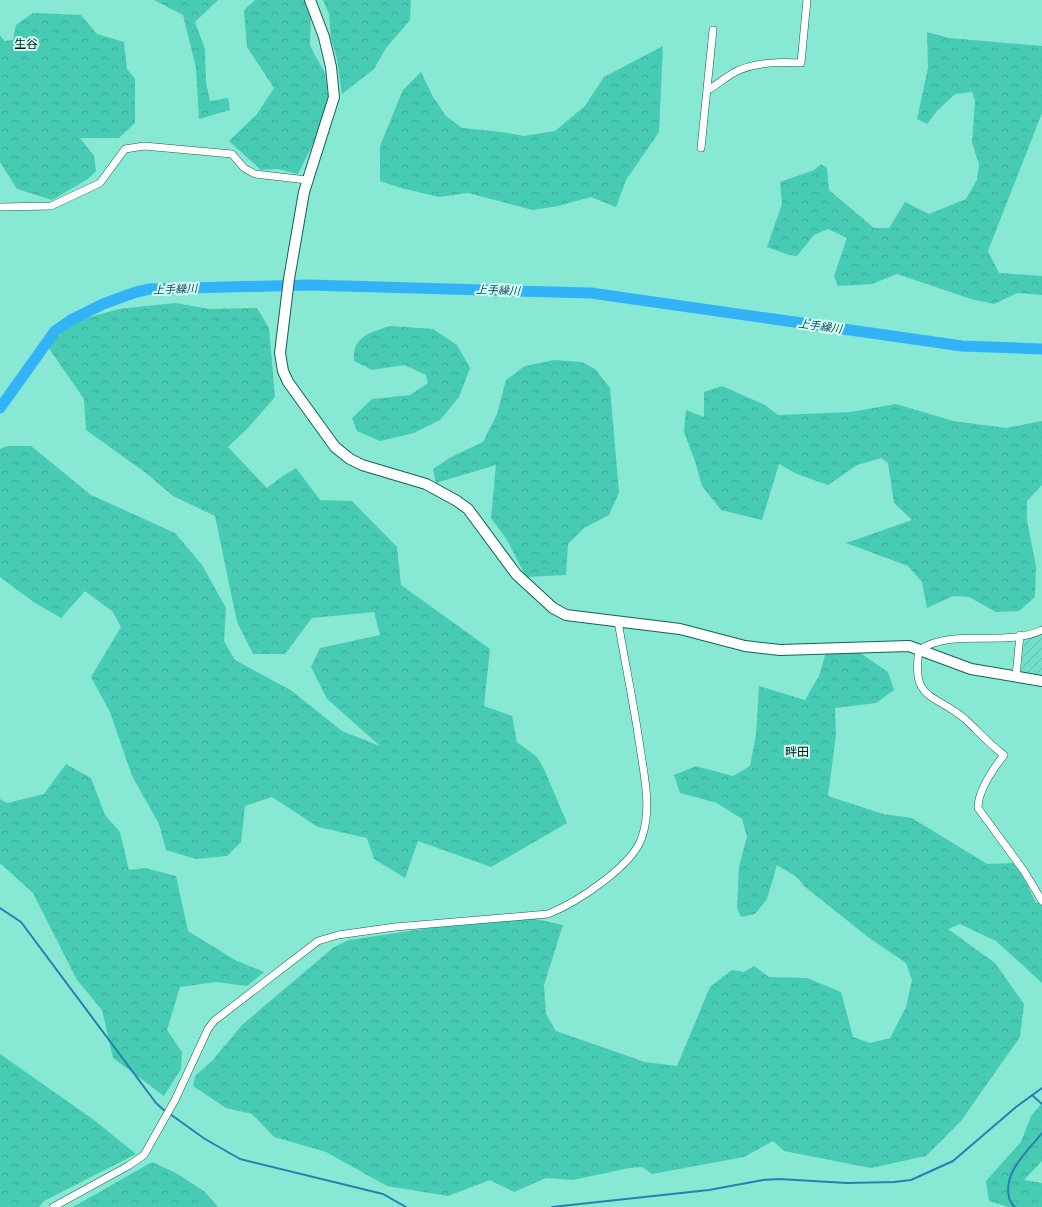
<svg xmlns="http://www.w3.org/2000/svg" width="1042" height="1207" font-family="'Nunito Sans','Noto Sans JP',sans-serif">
<defs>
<pattern id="industrial-furrows" width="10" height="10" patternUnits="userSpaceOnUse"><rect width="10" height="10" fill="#71e0c9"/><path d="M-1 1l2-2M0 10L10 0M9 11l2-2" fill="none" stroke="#60bfab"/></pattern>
<pattern id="forest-crowns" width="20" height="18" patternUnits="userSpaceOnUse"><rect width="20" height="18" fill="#48cbb3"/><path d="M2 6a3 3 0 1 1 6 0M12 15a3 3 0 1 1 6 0" fill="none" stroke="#3dad99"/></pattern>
</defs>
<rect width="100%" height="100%" fill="#87e8d3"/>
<path fill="url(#industrial-furrows)" d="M 1042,635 L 1042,676 L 1021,673 L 1024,641 Z"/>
<path fill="url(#forest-crowns)" d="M 154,0 L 218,0 L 195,22 L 205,49 L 206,83 L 210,101 L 228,98 L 230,110 L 199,119 L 196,68 L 183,15 Z
M 255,0 L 307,0 L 311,7 L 310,46 L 325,73 L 329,102 L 316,138 L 298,174 L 278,169 L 261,170 L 229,141 L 257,114 L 274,88 L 247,47 L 244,10 Z
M 323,0 L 411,0 L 410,20 L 386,48 L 374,69 L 342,94 L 337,59 L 331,39 L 329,14 Z
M 33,13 L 81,15 L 97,34 L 124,42 L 127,69 L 135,79 L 135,123 L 119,138 L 80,138 L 94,156 L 96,171 L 88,179 L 52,200 L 17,189 L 0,162 L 0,35 L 4,41 L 13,40 L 16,25 Z
M 927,32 L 949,38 L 1042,46 L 1042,113 L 988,251 L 999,273 L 1042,276 L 1042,295 L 1017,293 L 994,304 L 971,299 L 897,274 L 872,284 L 838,286 L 834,276 L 847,238 L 828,229 L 814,235 L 797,256 L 789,255 L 767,247 L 782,204 L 780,182 L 814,170 L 821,164 L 827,168 L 829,190 L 874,228 L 889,228 L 905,202 L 929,214 L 966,199 L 977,180 L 979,164 L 972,143 L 975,100 L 972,92 L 955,94 L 937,111 L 927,124 L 917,119 L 928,68 Z
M 663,46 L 659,132 L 626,180 L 616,207 L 591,197 L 558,206 L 533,210 L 468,193 L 439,197 L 401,188 L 380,181 L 380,146 L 403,90 L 421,72 L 433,97 L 446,116 L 462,128 L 502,132 L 524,136 L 555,131 L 585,106 L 604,77 Z
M 175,303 L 210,309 L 257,308 L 269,328 L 275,397 L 247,429 L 228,447 L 267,488 L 280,478 L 296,468 L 320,500 L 352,501 L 397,547 L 401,585 L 490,649 L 484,706 L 512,716 L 517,742 L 537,757 L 543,767 L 567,823 L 491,867 L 418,841 L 405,878 L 374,859 L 367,838 L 318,827 L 272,797 L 245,806 L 241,842 L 227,856 L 196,859 L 166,850 L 159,824 L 132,776 L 110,712 L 91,677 L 121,627 L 113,612 L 85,591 L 61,618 L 35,603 L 0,577 L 0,449 L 7,446 L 31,446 L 91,495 L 175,533 L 202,565 L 226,608 L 224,641 L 235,660 L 292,691 L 342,731 L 380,746 L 327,699 L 311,667 L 320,648 L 380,635 L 374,612 L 312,618 L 285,654 L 253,654 L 237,622 L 215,516 L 173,496 L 146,473 L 86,430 L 84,399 L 48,347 L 72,322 L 119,309 Z
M 390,326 L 433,329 L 457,345 L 470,368 L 459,397 L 440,420 L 414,433 L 380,441 L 357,431 L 352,418 L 372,399 L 410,395 L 428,383 L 426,375 L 404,365 L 372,370 L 354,361 C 352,336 370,333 390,326 Z
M 554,360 L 582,362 L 595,369 L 610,388 L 619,493 L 609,515 L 584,528 L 568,544 L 566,575 L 526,577 L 507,540 L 491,518 L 496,465 L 436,483 L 433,469 L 451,457 L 483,442 L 497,414 L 506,380 L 525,366 Z
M 722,386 L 765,405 L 778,415 L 851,412 L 896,404 L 953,421 L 1006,428 L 1042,421 L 1042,485 L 1027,501 L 1027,520 L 1036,567 L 1035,597 L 1019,611 L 996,612 L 969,597 L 953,596 L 927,608 L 922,582 L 908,566 L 846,543 L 912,520 L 894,503 L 888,463 L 881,458 L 857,465 L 828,485 L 797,474 L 779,464 L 762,520 L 721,510 L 702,486 L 695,461 L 684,432 L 686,410 L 704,417 L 704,392 Z
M 853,648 L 888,672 L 894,690 L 876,703 L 835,708 L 836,735 L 828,796 L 883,814 L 912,818 L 987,864 L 1013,863 L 1022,875 L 1036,903 L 1042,902 L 1042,983 L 996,941 L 960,924 L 948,929 L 995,963 L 1024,1004 L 1020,1037 L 961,1121 L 926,1156 L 871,1168 L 784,1151 L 773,1141 L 744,1157 L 652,1174 L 642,1167 L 629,1168 L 573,1180 L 546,1178 L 514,1192 L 490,1180 L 448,1196 L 387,1186 L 326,1152 L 274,1137 L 252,1114 L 226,1108 L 193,1086 L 195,1076 L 212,1061 L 242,1025 L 334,947 L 349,940 L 517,915 L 563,925 L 544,985 L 546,1014 L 556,1031 L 645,1062 L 677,1066 L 710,987 L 732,970 L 744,972 L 754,966 L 769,977 L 807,978 L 841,992 L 853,1037 L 870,1043 L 890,1038 L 906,1007 L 912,980 L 906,963 L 868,937 L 804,886 L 797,877 L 777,865 L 767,899 L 755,914 L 741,917 L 737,908 L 739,866 L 747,837 L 742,819 L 717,803 L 680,793 L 674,775 L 696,766 L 733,776 L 750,766 L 756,735 L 759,686 L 805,700 L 819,676 L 826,652 Z
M 66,764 L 91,778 L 105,815 L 120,832 L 129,870 L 145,868 L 176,876 L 188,931 L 235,960 L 264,972 L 247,986 L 216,982 L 180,987 L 167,1030 L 182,1052 L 181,1069 L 164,1096 L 113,1058 L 102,1010 L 77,980 L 33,893 L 0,863 L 0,799 L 7,803 L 44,794 Z
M 0,1054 L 94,1120 L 136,1154 L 44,1201 L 39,1207 L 0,1207 Z
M 1042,1103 L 1042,1161 L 1024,1180 L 1042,1183 L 1042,1207 L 1008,1207 L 989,1201 L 986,1181 L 1021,1142 L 1031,1116 Z
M 152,1162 L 176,1173 L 205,1192 L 218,1207 L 73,1207 Z"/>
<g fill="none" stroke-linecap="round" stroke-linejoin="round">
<path stroke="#2382b1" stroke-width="2" d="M 0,908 L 21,922 L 156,1103 L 166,1112
M 1032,1095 L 1042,1104
M 170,1114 L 205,1139 L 240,1159 L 383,1194 L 406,1207
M 552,1207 L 709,1190 L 763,1180 L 779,1179 L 847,1183 L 894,1182 L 911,1180 L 953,1161 L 1016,1107 L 1042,1088
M 1015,1207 C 1011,1204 1010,1202 1009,1197 C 1003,1172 1028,1151 1042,1133"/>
<path stroke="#32b2f7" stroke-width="11" d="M 0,408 L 55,331 L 71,320 L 103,304 L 136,292 L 150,289 L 309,285 L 591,293 L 962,346 L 1042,349"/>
<g stroke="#106355" stroke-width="8">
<path id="street" d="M 708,90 C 718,84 728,75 739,70 C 759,62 780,62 801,63 L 807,0
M 701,148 L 713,30
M 0,207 L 51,206 L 100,183 L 125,149 L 144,146 L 232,154 L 244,168 L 255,174 L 307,180
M 1042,630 C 1004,648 954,627 919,650 C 911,701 934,693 965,719 C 978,731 989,744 1004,755 C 993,769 978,790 978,808 L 1024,871 L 1042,901
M 1016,676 L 1020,635
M 53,1207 L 128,1166 L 144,1155 L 175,1100 L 208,1029 L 214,1021 L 318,941 L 338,935 L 395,927 L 548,914 C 576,903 633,866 642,837 C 652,807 644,776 640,747 C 634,705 625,663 618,621"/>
</g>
<g stroke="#106355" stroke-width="12">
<path id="secondary" d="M 310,0 L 324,37 L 331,67 L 334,97 L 304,192 L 289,279 L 280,353 L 283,371 L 288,382 L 335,447 L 350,459 L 362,465 L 426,484 L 457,501 L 468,509 L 516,574 L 553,608 L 566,615 L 680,629 L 745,646 L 780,650 L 909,646 L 971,669 L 1042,681"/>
</g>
<use href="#street" stroke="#fff" stroke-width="7"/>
<use href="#secondary" stroke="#fff" stroke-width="10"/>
</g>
<g text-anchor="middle" stroke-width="4" stroke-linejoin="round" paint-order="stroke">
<g font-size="11" font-style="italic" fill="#11435f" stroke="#d2fff4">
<text transform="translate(175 289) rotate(-2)" y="4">上手繰川</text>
<text transform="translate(498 290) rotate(2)" y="4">上手繰川</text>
<text transform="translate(820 326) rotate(8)" y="4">上手繰川</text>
</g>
<g font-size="12" fill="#01130f" stroke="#d2fff4">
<text x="26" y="48">生谷</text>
<text x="797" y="756">畔田</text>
</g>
</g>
</svg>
